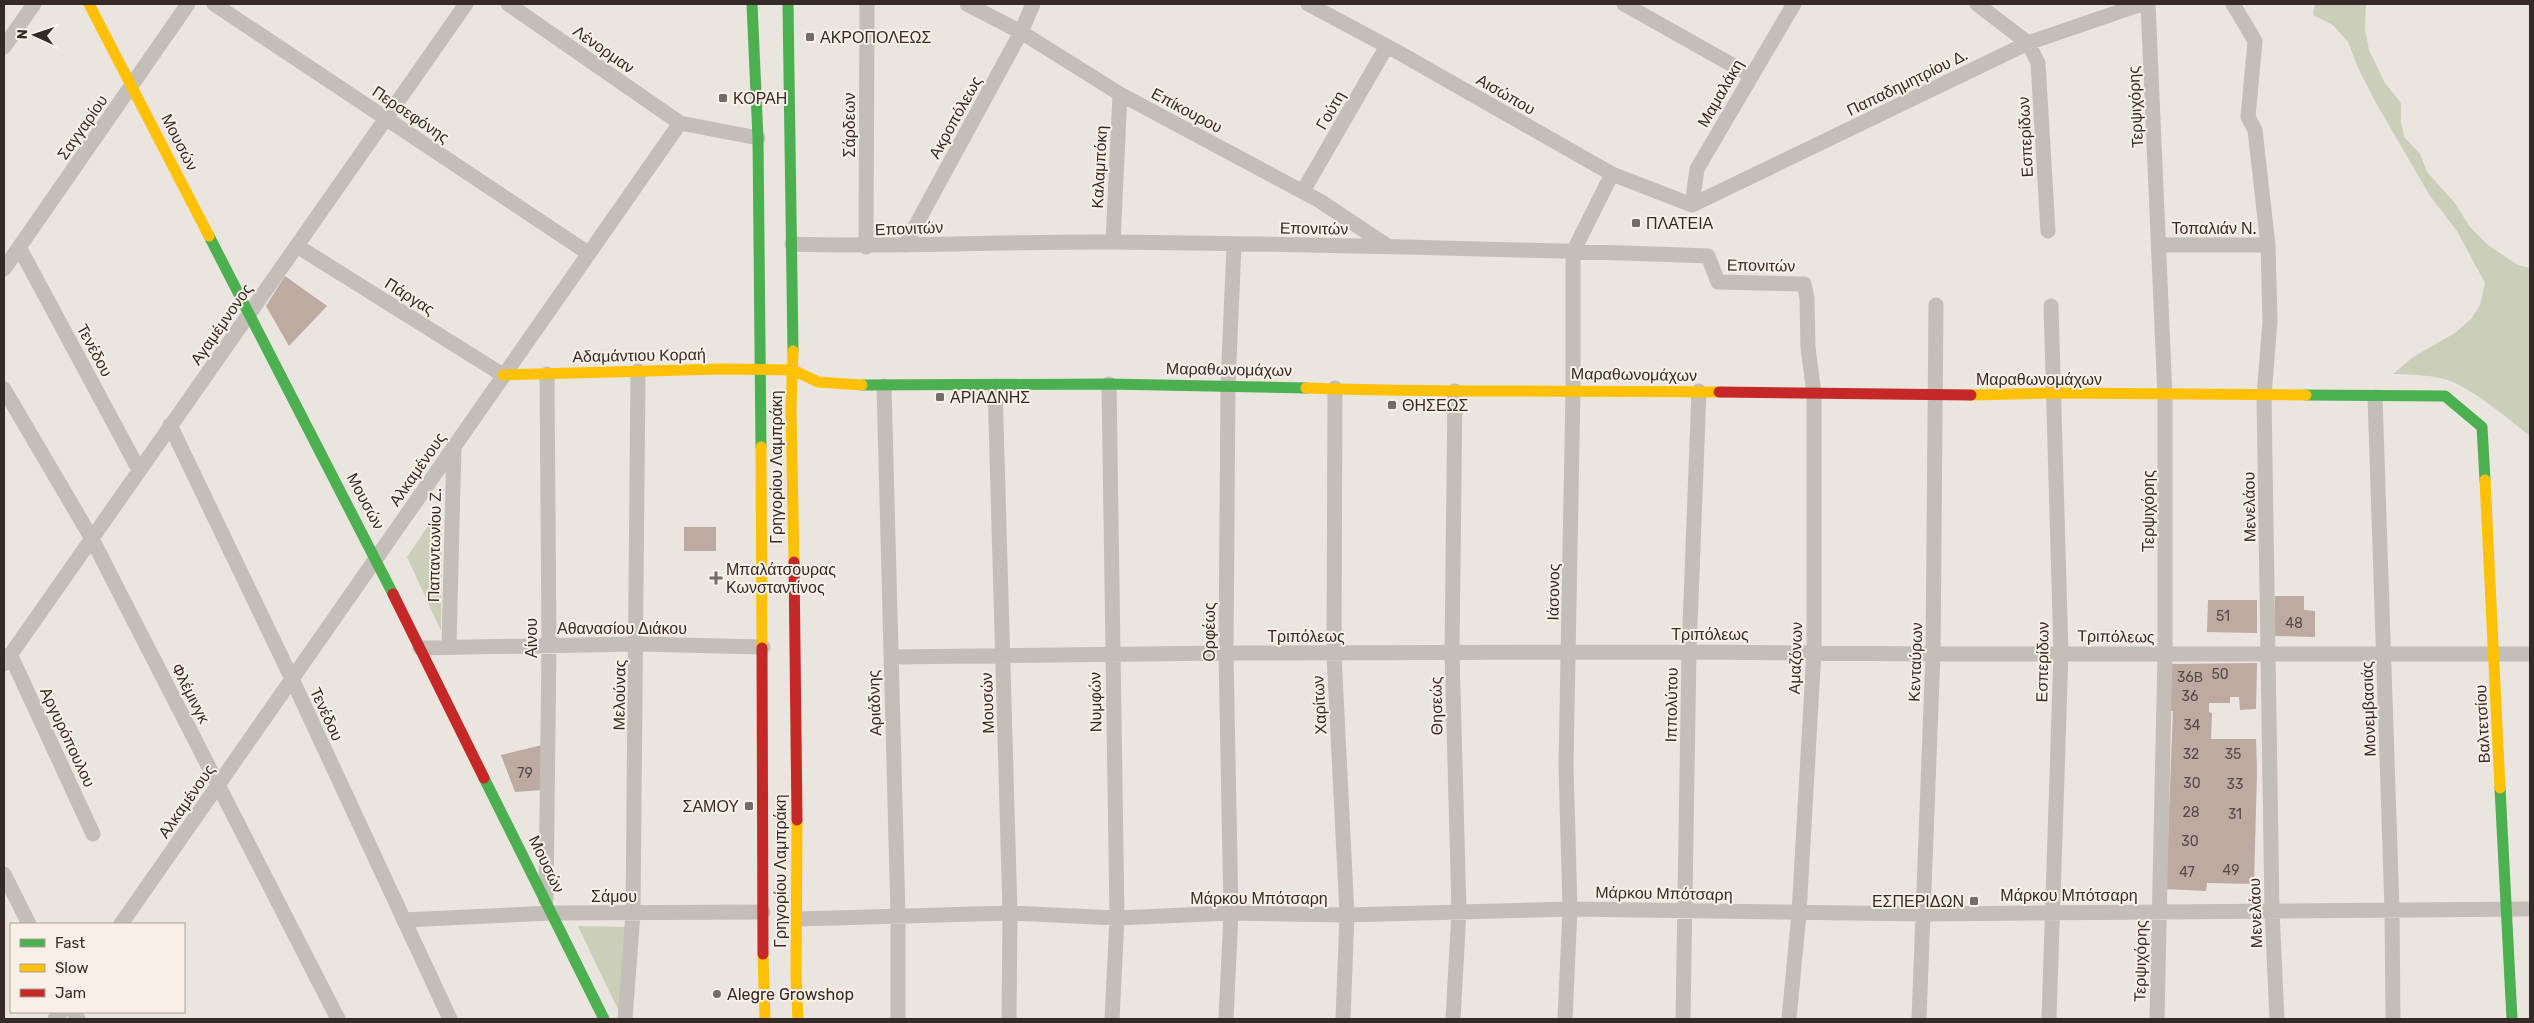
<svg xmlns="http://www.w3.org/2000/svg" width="2534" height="1023" font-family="Rubik,sans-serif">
<rect width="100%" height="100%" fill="#ebe5df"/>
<path fill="#cbcfba" d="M 2315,4 L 2366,4 L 2365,29 L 2369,50 L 2385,83 L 2401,103 L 2401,123 L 2405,138 L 2420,154 L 2427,172 L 2454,202 L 2470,227 L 2488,245 L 2518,265 L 2530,268 L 2530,436 C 2508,419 2467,383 2440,378 C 2425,375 2409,374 2393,374 L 2413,357 L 2455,333 L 2471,319 L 2480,305 L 2485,283 L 2457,231 L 2430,196 L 2376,103 L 2358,68 L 2348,42 L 2333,25 L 2313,15 Z
M 442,505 L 441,631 L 407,557 Z
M 578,926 L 625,927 L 621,1016 Z"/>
<path fill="#bdaaa1" d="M 285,276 L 327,306 L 289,346 L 266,306 Z
M 684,527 L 716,527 L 716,551 L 684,551 Z
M 2275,596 L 2304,596 L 2304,610 L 2315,611 L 2315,637 L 2274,636 Z
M 2208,600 L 2257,600 L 2257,633 L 2207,632 Z
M 2257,663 L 2256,709 L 2240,710 L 2239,697 L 2230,697 L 2230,703 L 2209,703 L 2209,712 L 2212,713 L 2211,739 L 2256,739 L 2257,771 L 2254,884 L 2207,883 L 2206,891 L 2166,889 L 2173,711 L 2169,711 L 2171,664 Z
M 542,745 L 543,790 L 515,792 L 501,755 Z"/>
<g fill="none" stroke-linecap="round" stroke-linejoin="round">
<path stroke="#c4beb8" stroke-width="15" d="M 214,4 L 588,253
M 508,4 L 680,123
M 967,4 L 1021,32 L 1120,94 L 1320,201 L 1389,247
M 1308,4 L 1396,51 L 1612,174 L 1692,205
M 1624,4 L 1750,75
M 1977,4 L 2028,43 L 2038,63 L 2048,231
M 2148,4 L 2165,396 L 2165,654 L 2157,1019
M 2233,4 L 2255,41 L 2248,117 L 2255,130 L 2268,245 L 2270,321 L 2264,396 L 2272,911 L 2277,1019
M 4,47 L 34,4
M 1303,191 L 1387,46
M 1692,205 L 2028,43 L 2142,4
M 1692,205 L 1697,169 L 1794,4
M 1113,242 L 1120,94
M 792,244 C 899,248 1007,241 1114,242 C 1312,244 1510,249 1708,256 L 1718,282 L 1804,284 L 1807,298 L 1808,347 L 1814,394 L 1814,651 L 1799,913 L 1789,1019
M 905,245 L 1021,32 L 1033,4
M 2159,245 L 2268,245
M 297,246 L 503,375
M 19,247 L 139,470
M 866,247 L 867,4
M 4,269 L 188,4
M 1109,384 L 1117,918 L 1112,1019
M 884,386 L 898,916 L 898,1019
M 995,386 L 1010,913 L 1009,1019
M 1335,388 L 1334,654 L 1347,915 L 1343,1019
M 4,389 L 92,539 L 338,1019
M 2375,397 L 2392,909 L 2393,1019
M 170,425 L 292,679 L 450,1019
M 449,646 L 454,445
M 420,648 L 637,644 L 763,647
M 10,654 L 93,834
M 891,657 L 1226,653 L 1689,652 L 1933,654 L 2530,654
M 4,664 L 466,4
M 4,874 L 29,924
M 546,900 L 549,645 L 547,374
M 798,919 L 1010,913 L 1117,918 L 1231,913 L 1347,915 L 1570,909 L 1924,914 L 2530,909
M 404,920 L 552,913 L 763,912
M 121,924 L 680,123 L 758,138
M 74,1012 L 78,1019
M 55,1019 L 61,1012
M 625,1019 L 633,913 L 638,371
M 1226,1019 L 1231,913 L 1226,653 L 1228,385 L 1234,245
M 1453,1019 L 1459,911 L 1452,653 L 1455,391
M 1565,1019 L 1570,909 L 1566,765 L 1573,390 L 1573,252 L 1612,174
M 1683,1019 L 1689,652 L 1699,391
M 1919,1019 L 1933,654 L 1936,305
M 2049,1019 L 2061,653 L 2051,306"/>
<path stroke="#4caf50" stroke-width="11" d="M 752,4 L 758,138 L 761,447
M 788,4 L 793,351
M 209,236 L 393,594
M 862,385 L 1109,384 L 1306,388
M 2306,395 L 2445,396 L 2482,427 L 2485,480
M 484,778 L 604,1019
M 2500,788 L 2512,1019"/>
<path stroke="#ffc107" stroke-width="11" d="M 89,4 L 209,236
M 793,351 L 791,408 L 794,562
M 503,375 L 721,369 L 793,370 L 818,382 L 862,385
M 1306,388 C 1444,393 1581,390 1719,392
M 1971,395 L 2054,393 L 2306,395
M 761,447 L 762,648
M 2485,480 L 2500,788
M 797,820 L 796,976 L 798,1019
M 763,954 L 765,1019"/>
<path stroke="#c62828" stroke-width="11" d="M 1719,392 L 1971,395
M 794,562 L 797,820
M 393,594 L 484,778
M 762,648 L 763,954"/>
</g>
<g fill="#746c67" stroke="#f8f0e6" stroke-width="2">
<rect x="805" y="32" width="10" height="10" rx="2.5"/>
<rect x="718" y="93" width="10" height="10" rx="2.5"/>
<rect x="1631" y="218" width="10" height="10" rx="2.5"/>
<rect x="935" y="392" width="10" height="10" rx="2.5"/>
<rect x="1387" y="400" width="10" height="10" rx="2.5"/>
<path d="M713.5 570.5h5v5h5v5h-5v5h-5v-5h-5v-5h5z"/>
<rect x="744" y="801" width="10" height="10" rx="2.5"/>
<rect x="1969" y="896" width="10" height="10" rx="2.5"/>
<circle cx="717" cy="994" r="5"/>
</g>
<g text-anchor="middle" stroke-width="4" stroke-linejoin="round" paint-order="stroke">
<g font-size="14" fill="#564b46">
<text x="2223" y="621">51</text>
<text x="2294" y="628">48</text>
<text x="2220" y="679">50</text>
<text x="2190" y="682">36Β</text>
<text x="2190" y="701">36</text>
<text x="2192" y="730">34</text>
<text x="2191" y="759">32</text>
<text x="2233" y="759">35</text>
<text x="525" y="778">79</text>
<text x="2192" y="788">30</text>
<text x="2235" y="789">33</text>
<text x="2191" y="817">28</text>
<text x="2235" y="819">31</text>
<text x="2190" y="846">30</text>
<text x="2231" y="875">49</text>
<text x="2187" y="877">47</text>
</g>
<g font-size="16" fill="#342b27" stroke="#f8f0e6" text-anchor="start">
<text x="820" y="43">ΑΚΡΟΠΟΛΕΩΣ</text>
<text x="733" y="104">ΚΟΡΑΗ</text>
<text x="1646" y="229">ΠΛΑΤΕΙΑ</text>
<text x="950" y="403">ΑΡΙΑΔΝΗΣ</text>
<text x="1402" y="411">ΘΗΣΕΩΣ</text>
<text x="726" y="575">Μπαλάτσουρας<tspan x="726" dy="18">Κωνσταντίνος</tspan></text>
<text x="739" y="812" text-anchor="end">ΣΑΜΟΥ</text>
<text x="1964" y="907" text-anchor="end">ΕΣΠΕΡΙΔΩΝ</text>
<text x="727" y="1000">Alegre Growshop</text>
</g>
<g font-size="16" fill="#342b27" stroke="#f8f0e6">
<text transform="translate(604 49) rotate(35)" y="6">Λένορμαν</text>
<text transform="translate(1907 82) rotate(-26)" y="6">Παπαδημητρίου Δ.</text>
<text transform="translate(1720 93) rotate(-60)" y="6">Μαμαλάκη</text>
<text transform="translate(1506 94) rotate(30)" y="6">Αισώπου</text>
<text transform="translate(2135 107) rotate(-93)" y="6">Τερψιχόρης</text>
<text transform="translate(1187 110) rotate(28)" y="6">Επίκουρου</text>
<text transform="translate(1330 110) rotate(-60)" y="6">Γούτη</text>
<text transform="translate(411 114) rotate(34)" y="6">Περσεφόνης</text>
<text transform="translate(955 117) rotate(-61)" y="6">Ακροπόλεως</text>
<text transform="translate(849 125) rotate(-90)" y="6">Σάρδεων</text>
<text transform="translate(82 127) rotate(-55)" y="6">Σαγγαρίου</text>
<text transform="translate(2025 137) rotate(-93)" y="6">Εσπερίδων</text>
<text transform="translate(180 142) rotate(63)" y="6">Μουσών</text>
<text transform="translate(1099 167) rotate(-87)" y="6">Καλαμπόκη</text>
<text transform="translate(909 228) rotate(-2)" y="6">Επονιτών</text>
<text transform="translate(1314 228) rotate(1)" y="6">Επονιτών</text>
<text x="2214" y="234">Τοπαλιάν Ν.</text>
<text transform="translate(1761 265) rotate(1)" y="6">Επονιτών</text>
<text transform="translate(410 296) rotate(32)" y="6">Πάργας</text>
<text transform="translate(221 324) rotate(-55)" y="6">Αγαμέμνονος</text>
<text transform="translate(95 350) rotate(62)" y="6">Τενέδου</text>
<text transform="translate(639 355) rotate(-1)" y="6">Αδαμάντιου Κοραή</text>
<text transform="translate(1229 369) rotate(1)" y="6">Μαραθωνομάχων</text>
<text transform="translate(1634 374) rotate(1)" y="6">Μαραθωνομάχων</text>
<text x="2039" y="385">Μαραθωνομάχων</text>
<text transform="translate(776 467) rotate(-90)" y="6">Γρηγορίου Λαμπράκη</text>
<text transform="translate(417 469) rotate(-55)" y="6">Αλκαμένους</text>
<text transform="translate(366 501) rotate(62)" y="6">Μουσών</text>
<text transform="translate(2249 507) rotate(-91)" y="6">Μενελάου</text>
<text transform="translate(2148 511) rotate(-90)" y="6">Τερψιχόρης</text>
<text transform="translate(434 545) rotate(-89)" y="6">Παπαντωνίου Ζ.</text>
<text transform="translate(1553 592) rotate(-89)" y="6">Ιάσονος</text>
<text x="622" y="634">Αθανασίου Διάκου</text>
<text transform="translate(1209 632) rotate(-90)" y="6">Ορφέως</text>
<text x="1710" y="640">Τριπόλεως</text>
<text x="1306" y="642">Τριπόλεως</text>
<text transform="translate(2116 636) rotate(1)" y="6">Τριπόλεως</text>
<text transform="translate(531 638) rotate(-90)" y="6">Αίνου</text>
<text transform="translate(1795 658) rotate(-88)" y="6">Αμαζόνων</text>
<text transform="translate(1915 662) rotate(-88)" y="6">Κενταύρων</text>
<text transform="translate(2042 662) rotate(-89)" y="6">Εσπερίδων</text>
<text transform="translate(191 693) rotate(63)" y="6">Φλέμινγκ</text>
<text transform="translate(619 695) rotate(-89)" y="6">Μελούνας</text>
<text transform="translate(1095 702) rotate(-91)" y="6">Νυμφών</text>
<text transform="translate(874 703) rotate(-92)" y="6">Αριάδνης</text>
<text transform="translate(987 703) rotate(-92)" y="6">Μουσών</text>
<text transform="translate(1319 705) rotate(-93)" y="6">Χαρίτων</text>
<text transform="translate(1671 705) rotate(-89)" y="6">Ιππολύτου</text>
<text transform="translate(1436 706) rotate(-91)" y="6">Θησεώς</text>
<text transform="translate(2368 709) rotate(-92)" y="6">Μονεμβασιάς</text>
<text transform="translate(327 714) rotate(65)" y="6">Τενέδου</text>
<text transform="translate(2482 724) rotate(-93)" y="6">Βαλτετσίου</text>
<text transform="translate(68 737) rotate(65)" y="6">Αργυρόπουλου</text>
<text transform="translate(186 801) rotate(-55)" y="6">Αλκαμένους</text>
<text transform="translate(547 864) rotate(64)" y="6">Μουσών</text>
<text transform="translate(780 871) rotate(-90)" y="6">Γρηγορίου Λαμπράκη</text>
<text transform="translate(1664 893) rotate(1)" y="6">Μάρκου Μπότσαρη</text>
<text x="2069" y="901">Μάρκου Μπότσαρη</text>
<text x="614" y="902">Σάμου</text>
<text x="1259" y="904">Μάρκου Μπότσαρη</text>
<text transform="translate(2255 913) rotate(-92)" y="6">Μενελάου</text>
<text transform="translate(2140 961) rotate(-89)" y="6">Τερψιχόρης</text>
</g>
</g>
<rect width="2534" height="1023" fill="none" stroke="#342b27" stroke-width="10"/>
<rect x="10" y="923" width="175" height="90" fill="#f8f0e6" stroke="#aaa19a"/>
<rect x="20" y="939" width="25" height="8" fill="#4caf50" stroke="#aaa19a"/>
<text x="55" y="948" font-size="15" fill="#342b27">Fast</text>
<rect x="20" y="964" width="25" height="8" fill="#ffc107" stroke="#aaa19a"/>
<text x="55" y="973" font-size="15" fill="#342b27">Slow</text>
<rect x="20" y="989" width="25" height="8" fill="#c62828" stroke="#aaa19a"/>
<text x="55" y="998" font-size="15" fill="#342b27">Jam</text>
<g transform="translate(35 35) rotate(273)" stroke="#f8f0e6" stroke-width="4" paint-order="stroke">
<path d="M0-4L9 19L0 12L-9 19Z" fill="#342b27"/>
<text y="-8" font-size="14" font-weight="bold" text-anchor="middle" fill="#342b27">N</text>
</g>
</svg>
